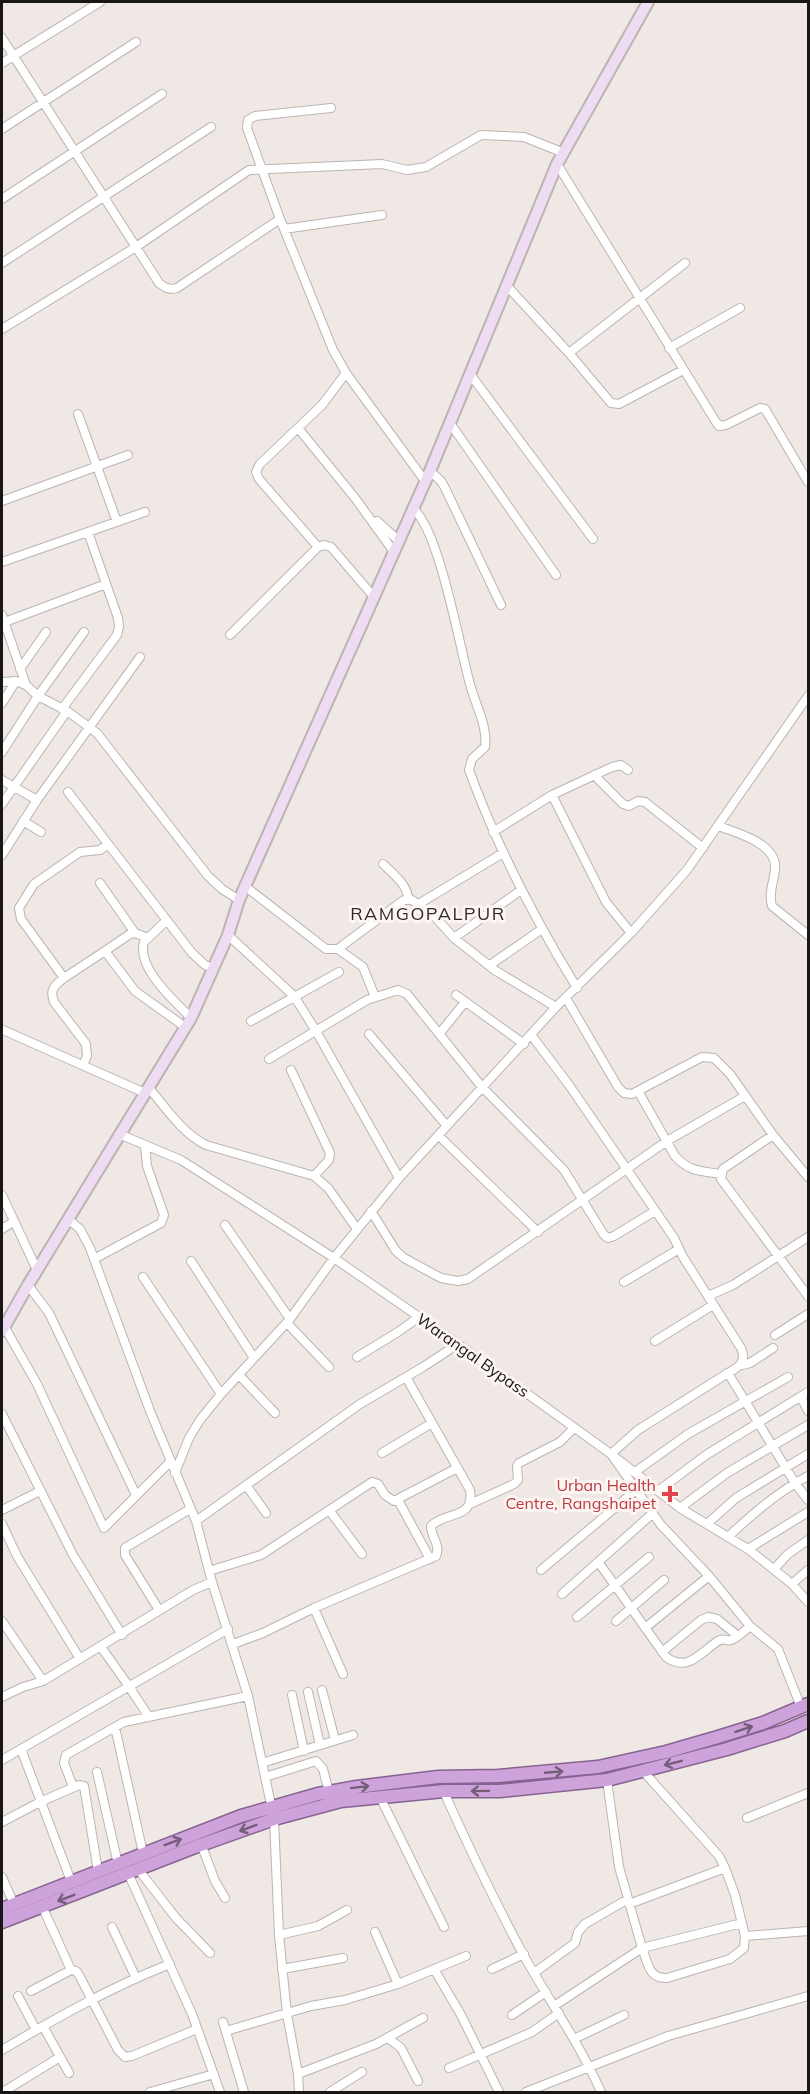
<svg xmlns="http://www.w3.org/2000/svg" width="810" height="2094" font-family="Mulish,sans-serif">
<rect width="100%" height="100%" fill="#efe8e4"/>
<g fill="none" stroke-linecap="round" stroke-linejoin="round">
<g stroke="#bbb5b2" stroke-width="10">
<path id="minor" d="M 2,38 L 159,283 C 165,288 169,290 177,288 L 280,219
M 2,63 L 100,2
M 331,108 L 255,116 L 248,120 L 247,128 L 280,219 L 333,350 L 346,373 L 425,481
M 2,129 L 136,42
M 557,164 L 716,422 L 719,426 L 726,425 L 760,408 L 765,409 L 808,482
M 2,199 L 162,94
M 284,229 L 382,215
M 2,263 L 211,127
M 506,285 L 569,353 L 611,403 L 619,404 L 683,370
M 2,329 L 136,247 L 249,170 L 382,164 L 407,170 L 426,167 L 481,135 L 524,137 L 564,153
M 669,348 L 740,308
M 569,353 L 685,263
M 346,373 L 322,405 L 260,464 L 256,472 L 259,479 L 318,547 L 324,545 L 331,547 L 374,597
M 470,374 L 593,539
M 78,414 L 117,522
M 450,423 L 556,575
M 298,428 L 355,498 L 394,552
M 430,471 L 441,481 L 445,488 L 501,605
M 2,501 L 128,455
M 413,509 C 439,528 460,649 470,684 C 475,704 488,726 485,747 L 472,759 L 469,770 C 497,847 534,918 577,988
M 377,521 L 399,541
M 2,562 L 145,512
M 2,615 L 26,685
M 2,623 L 106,584
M 230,635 L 318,547
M 20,669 L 46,632
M 2,682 L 16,681 L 26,685 L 38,696 L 67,711 L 97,733 L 208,876 L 222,889 L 239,900
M 2,703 L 16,681
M 62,709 L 117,635 L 119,627 L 118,618 L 88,532
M 2,752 L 38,696 L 84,632
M 594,775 L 623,804 L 629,806 L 638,801 L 645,802 L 703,848
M 2,780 L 37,800
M 68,792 L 192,953 L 205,965 L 213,968
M 552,795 L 612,767 L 621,765 L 628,770
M 2,804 L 67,711
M 23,821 L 41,832
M 718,826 C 736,832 778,844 775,869 C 774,881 768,894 772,906 L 808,935
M 493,832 L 552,795 L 606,902 L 631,933
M 108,844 L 100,850 L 80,852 L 34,884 L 19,908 L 21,919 L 64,978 L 105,951 L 135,991 L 185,1027
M 2,855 L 37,800 L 140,657
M 383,864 C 393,874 408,885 408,899
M 100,883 L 135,933
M 246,887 L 326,949 L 338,949 L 343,945 L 404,900 L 412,900 L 436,918 L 454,938 L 496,971 L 556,1007
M 417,905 L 503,853
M 167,920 L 144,942 C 136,968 175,1001 191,1018
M 228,935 L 294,996 L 316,1031 L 399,1178
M 454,938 L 521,890
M 338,949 L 363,967 L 375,997
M 105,951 L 130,934 L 135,933 L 148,938
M 490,965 L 542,929
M 64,978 C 55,985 49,989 54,1002 L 86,1044 L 87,1056 L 83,1065
M 456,995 L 524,1044
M 566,998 L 618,1087 L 624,1093 L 632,1094 L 702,1057 L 714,1058 L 730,1074 L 773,1135 L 808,1177
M 251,1021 L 339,972
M 3,1030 L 145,1093
M 440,1033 L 465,1002
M 369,1034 L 447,1126
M 532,1036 L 569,1085 L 674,1238 L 683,1257 L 741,1348 C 747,1362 739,1367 728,1373 L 795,1483 L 808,1500
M 269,1059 L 367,1000 L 398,990 L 407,994 L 482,1087 L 564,1170 L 604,1235 L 608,1238 L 614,1236 L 655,1211
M 291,1070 L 330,1153 L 329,1160 L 314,1176
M 149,1088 C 166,1108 182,1133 206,1145 L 314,1176 L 328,1188 L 357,1229
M 638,1091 L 675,1156 C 689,1172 701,1171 721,1174
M 119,1134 L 181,1160 L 334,1258 L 458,1344 L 611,1454 L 680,1508 L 748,1549 L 792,1584 L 808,1602
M 773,1135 L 723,1169 L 721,1179 L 808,1296
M 439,1136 L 538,1232
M 2,1195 L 37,1270
M 371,1211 L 396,1251 L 404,1258 L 441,1278 L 458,1281 L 468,1279 L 667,1141 L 745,1096
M 68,1219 L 80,1229 L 90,1248 L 150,1411 L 196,1521 L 212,1582 L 248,1696 L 274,1819 L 279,1935 L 287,2014 L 298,2074 L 299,2092
M 225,1225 L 290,1319
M 2,1229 L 13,1222
M 94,1259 L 161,1223 L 164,1215 L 147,1166 L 145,1146
M 191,1261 L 254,1358
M 143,1277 L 221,1394
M 624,1282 L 679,1249
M 28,1285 L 49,1313 L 136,1495
M 708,1296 L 733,1285 L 808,1237
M 287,1323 L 329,1367
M 4,1326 L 37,1384 L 104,1528 L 170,1462
M 775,1335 L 808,1314
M 655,1341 L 713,1305
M 357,1357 L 398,1332 L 419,1317
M 742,1365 L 750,1363 L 773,1348
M 728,1373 L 638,1430 L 611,1454 L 661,1525 L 709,1576 L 750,1626 L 778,1649 L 801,1707
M 239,1375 L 275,1413
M 801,1397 L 808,1411
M 2,1414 L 73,1555 L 122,1635
M 382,1453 L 432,1423
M 635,1472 L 688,1434 L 788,1377
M 175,1473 L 189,1438 L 200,1420 L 221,1394 L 290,1319 L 334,1258 L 399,1178 L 556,1007 L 631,933 L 687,870 L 808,696
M 246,1485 L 266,1513
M 658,1491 L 706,1455 L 808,1392
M 398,1500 L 430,1559
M 470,1504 L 514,1484 L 518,1480 L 517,1466 L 519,1463 L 560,1442 L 574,1428
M 680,1508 L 727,1473 L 808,1425
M 2,1510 L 40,1491
M 329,1510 L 362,1554
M 196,1521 L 360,1404 L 423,1367 L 458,1344
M 708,1523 L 736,1498 L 808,1454
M 2,1524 L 17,1556 L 80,1659
M 728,1537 C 752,1514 779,1491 808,1476
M 748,1549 L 808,1512
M 599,1563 L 666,1657 C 688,1673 701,1652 718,1641 C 724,1637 726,1642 731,1640 C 738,1638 745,1630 750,1626
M 775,1568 L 788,1554 L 808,1540
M 541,1570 L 636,1490
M 209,1571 L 261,1555 L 372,1482 L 378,1484 L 385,1495 L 394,1501 L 457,1468
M 792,1584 L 808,1570
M 562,1594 L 652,1514
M 314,1608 L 343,1674
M 159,1610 L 125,1555 L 125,1548 L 190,1509
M 577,1617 L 649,1557
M 2,1621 L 43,1681
M 616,1621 L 664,1580
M 645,1628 L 709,1576
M 233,1644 L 263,1633 L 314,1608 L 436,1556 C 441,1545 431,1537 431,1526 C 445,1511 475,1520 470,1490 L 406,1377
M 101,1647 L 128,1685 L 149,1717
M 662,1652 L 701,1620 L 708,1617 L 717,1619 L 738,1636
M 322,1690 L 335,1740
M 308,1692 L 320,1745
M 292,1695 L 304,1751
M 2,1697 L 23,1687 L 43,1681 L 193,1590 L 212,1582
M 21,1749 L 71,1881
M 2,1760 L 228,1629
M 262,1763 L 353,1735
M 643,1771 L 719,1856 L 725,1868 L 735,1895 L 745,1936 L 744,1948 L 730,1959 L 667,1978 C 648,1979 648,1962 642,1948 L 742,1923
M 97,1772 L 118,1864
M 265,1777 L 316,1761 L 323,1769 L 329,1792
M 73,1787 L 64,1763 L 66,1755 L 115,1727
M 443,1790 C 468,1846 495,1902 524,1956 C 550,2002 580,2044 601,2092
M 380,1797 L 444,1927
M 747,1818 L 808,1793
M 2,1822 L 40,1802 L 79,1785 L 84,1786 L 98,1871
M 201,1844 L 215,1881 L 225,1898
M 143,1853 L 115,1727 L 124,1722 L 248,1696
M 138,1869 L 176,1918 L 210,1953
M 128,1873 L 192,2014 L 220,2092
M 2,1877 L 14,1904
M 629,1904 L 725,1868
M 42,1906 L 71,1970 L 76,1971 L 79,1975 L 118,2050 L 125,2057 L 132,2056 L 197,2029
M 112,1927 L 136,1978
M 375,1932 L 398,1984
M 279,1935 L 318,1926 L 347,1910
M 745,1936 L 808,1931
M 282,1969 L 343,1958
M 434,1969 L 461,2015 L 499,2092
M 492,1969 L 524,1954
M 534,1973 L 575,1943 L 578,1932 L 585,1924 L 628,1899
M 31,1991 L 71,1970
M 18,1996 L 36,2030
M 554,2006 L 642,1948 L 619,1867 L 607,1780
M 512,2015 L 546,1992
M 223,2022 L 244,2092
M 43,2026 L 69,2073
M 226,2031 L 311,2006 L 345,2000 L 398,1984 L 466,1956
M 388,2038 L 401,2048 L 418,2081
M 574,2039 L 624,2015
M 2,2050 C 56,2018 111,1987 170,1964
M 449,2068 L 532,2032 L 559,2013
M 298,2074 L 376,2044 L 423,2018
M 3,2092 L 60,2057
M 150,2092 L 214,2074
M 330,2092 L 362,2072
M 526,2092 L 668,2036 L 808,1996"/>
</g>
<g stroke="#bbb5b2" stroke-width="14">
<path id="secondary" d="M 2,1331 L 28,1285 L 191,1018 L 228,935 L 239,900 L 430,471 L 557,164 L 648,2"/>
</g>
<g stroke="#876392" stroke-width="15">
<path id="trunk" d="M 2,1909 L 241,1816 L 318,1794 L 357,1787 L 438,1777 L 498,1776 L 598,1767 L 666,1752 L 718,1737 L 763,1723 L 808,1704
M 2,1922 L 195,1847 L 274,1819 L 341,1801 L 444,1791 L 500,1791 L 607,1780 L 727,1749 L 785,1731 L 808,1721"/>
</g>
<use href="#minor" stroke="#fff" stroke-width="8"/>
<use href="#secondary" stroke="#eddcf2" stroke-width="10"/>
<use href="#trunk" stroke="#cea3dc" stroke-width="12"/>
</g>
<defs><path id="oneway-shaft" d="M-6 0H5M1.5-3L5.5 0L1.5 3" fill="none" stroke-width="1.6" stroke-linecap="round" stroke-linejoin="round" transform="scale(1.5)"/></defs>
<g stroke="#745d79">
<use href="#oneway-shaft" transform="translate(744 1729) rotate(-18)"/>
<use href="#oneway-shaft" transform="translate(673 1763) rotate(166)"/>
<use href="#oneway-shaft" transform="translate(554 1772) rotate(-5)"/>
<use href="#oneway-shaft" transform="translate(360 1787) rotate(-7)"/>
<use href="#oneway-shaft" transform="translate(480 1791) rotate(179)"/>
<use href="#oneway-shaft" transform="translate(248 1828) rotate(160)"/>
<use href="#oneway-shaft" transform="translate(173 1842) rotate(-20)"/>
<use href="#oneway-shaft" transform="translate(66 1898) rotate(159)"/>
</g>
<path fill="#e0444e" stroke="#fcf5f2" stroke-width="2" d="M667 1485h6v6h6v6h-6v6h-6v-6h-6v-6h6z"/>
<g text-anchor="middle" stroke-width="6" stroke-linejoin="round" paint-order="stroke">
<g font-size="16" fill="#191716" stroke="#fcf5f2">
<text transform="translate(473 1355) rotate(35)" y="6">Warangal Bypass</text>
</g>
<g font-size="16" fill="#be3a42" stroke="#fcf5f2" text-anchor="end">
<text x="656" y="1491">Urban Health<tspan x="656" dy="18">Centre, Rangshaipet</tspan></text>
</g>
<g font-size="18" letter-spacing="1.5" fill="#302b29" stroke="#fcf5f2">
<text x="428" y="920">RAMGOPALPUR</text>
</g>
</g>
<rect width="810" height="2094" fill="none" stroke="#191716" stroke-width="6"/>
</svg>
